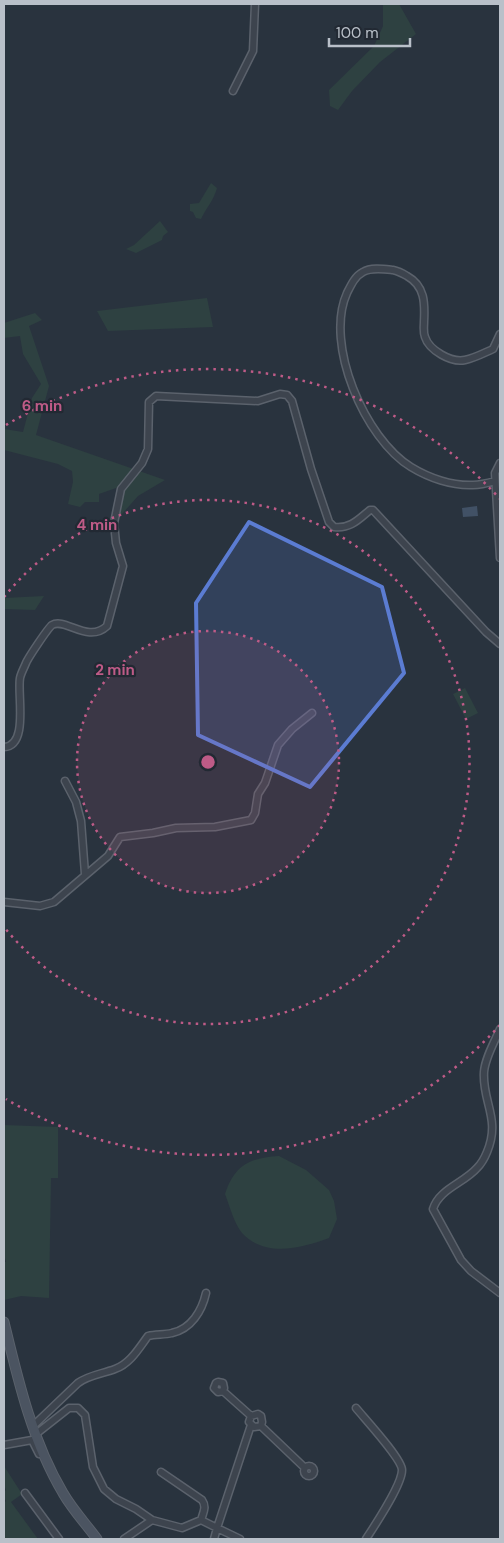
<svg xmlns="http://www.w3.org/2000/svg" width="504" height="1543" font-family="'DM Sans',sans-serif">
<rect width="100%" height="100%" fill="#29333e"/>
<path fill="#2e4141" d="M 383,4 L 399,4 L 416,34 L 380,62 L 352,91 L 338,110 L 330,106 L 329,90 L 374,46 L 383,26 Z
M 211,183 L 217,188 C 214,200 206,208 201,219 L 196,218 L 193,212 L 190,211 L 190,204 L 199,203 Z
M 160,221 L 168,232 L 163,236 L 162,240 L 136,253 L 126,249 L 134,245 Z
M 207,298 L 213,327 L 108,331 L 97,311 Z
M 35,313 L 42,320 L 29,326 L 49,386 L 36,435 L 165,480 L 138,496 L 114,523 L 121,489 L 119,487 L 99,494 L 99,502 L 85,502 L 80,507 L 68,504 L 73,482 L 72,471 L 58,464 L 4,450 L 4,429 L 23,432 L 32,398 L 41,384 L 23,354 L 20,336 L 4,338 L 4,323 Z
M 44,596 L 35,610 L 4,609 L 4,598 Z
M 465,688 L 478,713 L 466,719 L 453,694 Z
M 4,1125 L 58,1127 L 58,1178 L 51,1178 L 49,1298 L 21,1296 L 4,1300 L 4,1262 L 6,1262 L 4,1254 Z
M 279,1156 L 306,1170 L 329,1190 L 334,1201 L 337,1219 L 329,1238 C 302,1248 265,1258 242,1233 C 234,1223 230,1207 225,1194 C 235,1165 249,1158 279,1156 Z
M 4,1466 L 22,1494 L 11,1502 L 38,1539 L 4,1539 L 4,1503 L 6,1501 L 4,1497 L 4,1492 L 6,1490 L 4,1485 Z"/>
<path fill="#415165" d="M 477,506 L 478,516 L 463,517 L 462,508 Z"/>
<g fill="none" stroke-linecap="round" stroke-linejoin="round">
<g stroke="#5b626c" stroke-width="9">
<path id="street" d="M 233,91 L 253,51 L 255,4
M 500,463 L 495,473 L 500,558
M 495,481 C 488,483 480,485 473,485 C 452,486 429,478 411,467 C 365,439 324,344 347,293 C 351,285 355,276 363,272 C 371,267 384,269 393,270 C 398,271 402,273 407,276 C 425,286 425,303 424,322 C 424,326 423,332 425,337 C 429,350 451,363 465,360 C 475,358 484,353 493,349 L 500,334
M 4,747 C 29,746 17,694 20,678 C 21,673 24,668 26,663 C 28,658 48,628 52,625 C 65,617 88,644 107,626 L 123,566 L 116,543 L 114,523 L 121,489 L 142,463 L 148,449 L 149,402 L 156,396 L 258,401 L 280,394 L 287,395 L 292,401 L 311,469 L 329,522 L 334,527 C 350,529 358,520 370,510 L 373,510 L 486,632 L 500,644
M 65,781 L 76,802 L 81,821 L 85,874
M 4,902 L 40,906 L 54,902 L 108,856 L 120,837 L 153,833 L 176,828 L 215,827 L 251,820 L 255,813 L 258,794 L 265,783 L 278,745 L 292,729 L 312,713
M 500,1029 C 494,1043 485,1058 484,1072 C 482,1102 501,1119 487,1152 C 485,1157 481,1164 477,1168 C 464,1183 439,1189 433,1209 L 461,1260 L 471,1271 L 500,1293
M 223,1391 L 218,1392 L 214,1388 L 216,1383 L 218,1382 L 223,1383 L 224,1388 L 223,1391 L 251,1416
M 356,1408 C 365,1419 402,1459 402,1470 C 402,1485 375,1525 366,1539
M 33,1426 L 78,1383 C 89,1375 102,1374 115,1369 C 130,1364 139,1348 148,1336 C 156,1334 164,1335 172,1333 C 191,1329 202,1311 206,1293
M 261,1426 L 262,1422 L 261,1416 L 258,1414 L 251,1416 L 249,1422 L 254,1427 L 261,1426 L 305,1468
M 36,1434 L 69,1408 L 78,1408 L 85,1415 L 93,1467 L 104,1489 L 116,1499 L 136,1509 L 152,1520
M 4,1445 L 32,1440 L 39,1454
M304 1471a5 5 0 1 1 10 0a5 5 0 1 1-10 0Z
M 161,1472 L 202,1500 C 207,1507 203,1513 201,1520
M 25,1493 L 59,1539
M 124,1539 L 152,1520 L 182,1528 L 201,1520 L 217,1528 L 251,1425
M 214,1539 L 217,1528 L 240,1539"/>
</g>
<g stroke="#5b626c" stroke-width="11">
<path id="secondary" d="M 4,1322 C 18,1380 32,1441 63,1493 C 72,1509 86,1524 97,1539"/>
</g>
<use href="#street" stroke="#3d444e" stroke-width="6"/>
<use href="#secondary" stroke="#4b5461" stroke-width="9"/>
</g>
<path fill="#5b7cd2" fill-opacity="0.2" stroke="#5b7cd2" stroke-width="4" stroke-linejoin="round" d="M 249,522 L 382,587 L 404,673 L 310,787 L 198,735 L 196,603 Z"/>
<circle cx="208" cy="762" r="131" fill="#be5b87" fill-opacity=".12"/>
<g fill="none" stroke="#be5b87" stroke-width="2.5" stroke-dasharray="2.5 5">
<circle cx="208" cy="762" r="131"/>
<path d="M4 597A262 262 0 1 1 4 927"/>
<path d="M500 1025A393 393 0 0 1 6 1099M6 425A393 393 0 0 1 500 499"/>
</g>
<circle cx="208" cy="762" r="8" fill="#be5b87" stroke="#222933" stroke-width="2.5"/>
<g font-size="15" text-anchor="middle" font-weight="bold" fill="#be5b87" stroke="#222933" stroke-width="4.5" stroke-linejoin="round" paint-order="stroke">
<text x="42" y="411">6 min</text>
<text x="97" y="530">4 min</text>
<text x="115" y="675">2 min</text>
</g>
<rect width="504" height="1543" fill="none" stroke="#b9c0c9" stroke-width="10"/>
<path d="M329 38v8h81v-8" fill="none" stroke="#b9c0c9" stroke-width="2.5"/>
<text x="336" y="38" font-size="15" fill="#b9c0c9" stroke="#222933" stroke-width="4" paint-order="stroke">100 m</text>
</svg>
